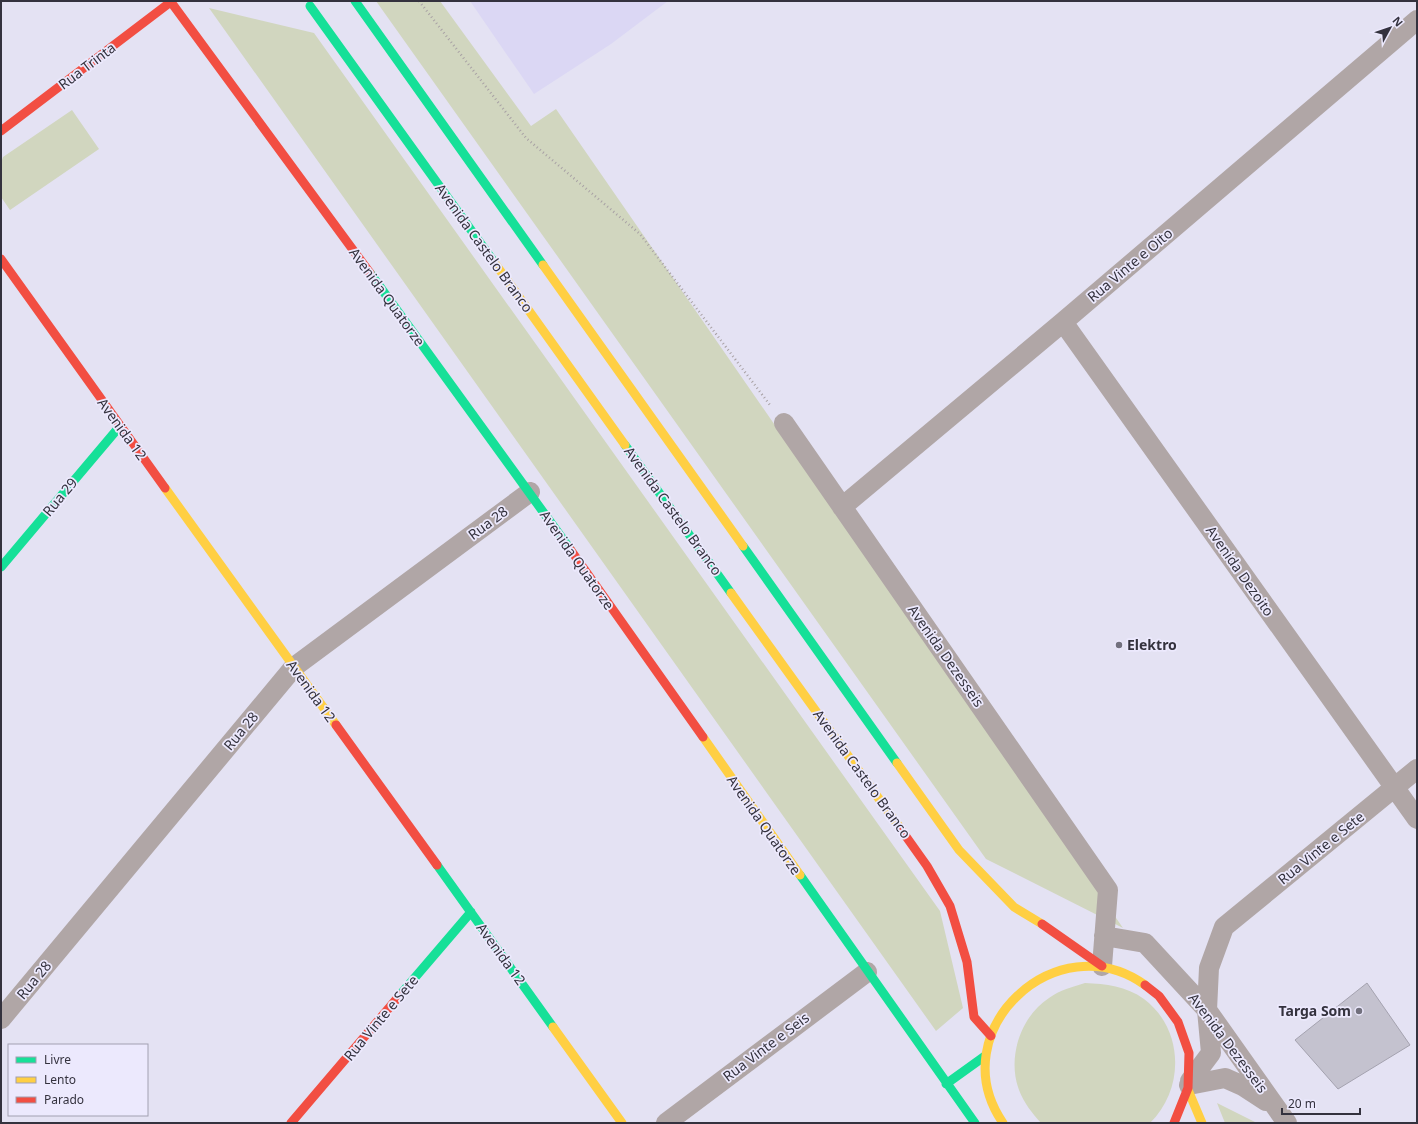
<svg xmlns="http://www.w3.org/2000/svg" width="1418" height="1124" font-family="'Noto Sans',sans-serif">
<rect width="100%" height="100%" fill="#e4e2f3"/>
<path fill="#dbd7f4" d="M 470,1 L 668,1 L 611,44 L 534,94 Z"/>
<path fill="#d1d6bf" d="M 376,1 L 440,1 L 531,126 L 556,109 L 1123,928 L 986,859 Z
M 209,8 L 314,33 L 940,911 L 963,1008 L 936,1031 Z
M 72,110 L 99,149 L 10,210 L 1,197 L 1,163 L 3,157 Z
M 1085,983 C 1106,984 1126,986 1144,999 C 1184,1029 1185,1089 1150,1123 L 1041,1123 C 1032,1113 1024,1103 1019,1090 C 1007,1058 1020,1017 1049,998 C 1060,990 1072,987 1085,983 Z
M 1217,1103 L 1257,1123 L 1225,1123 Z"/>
<path fill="#c4c2cf" stroke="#a4a2af" d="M 1367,983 L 1410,1045 L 1338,1089 L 1295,1040 Z"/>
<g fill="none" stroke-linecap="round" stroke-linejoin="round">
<path stroke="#a8a1a4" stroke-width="2.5" stroke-dasharray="1 3" stroke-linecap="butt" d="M 419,1 L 526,138 L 640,234 L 770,405"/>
<path stroke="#b0a6a6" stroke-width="20" d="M 1063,322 L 1417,819
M 784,423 L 1108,890 L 1102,966
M 842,507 L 1063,322 L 1417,20
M 1104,936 L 1145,943 L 1207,1010 L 1287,1123
M 1,1019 L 294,667 L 530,492
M 1190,1081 L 1211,1053 L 1207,1010 L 1209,968 L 1224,927 L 1417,769
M 1189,1085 L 1225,1078 L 1243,1086 L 1266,1101
M 666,1123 L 867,972"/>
<path stroke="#16e098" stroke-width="9" d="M 355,1 L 543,265
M 310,6 L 494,262
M 370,273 L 570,549
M 625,445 L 731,593
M 743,546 L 897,763
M 1,567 L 120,426
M 437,865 L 553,1027
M 800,875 L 975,1123
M 400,995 L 471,912
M 946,1084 L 985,1056"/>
<path stroke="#ffcf43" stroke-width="9" d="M 494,262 L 625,445
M 543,265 L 743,546
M 165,488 L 336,725
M 731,593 L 900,828
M 703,737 L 800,875
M 897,763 L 959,850 L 1014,907 L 1042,924
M 553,1027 L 622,1123
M 1188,1090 L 1202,1123
M 1003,1123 C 940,1031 1057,922 1145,985"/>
<path stroke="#f24e42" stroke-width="9" d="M 171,2 L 370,273
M 1,131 L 172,1
M 1,259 L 165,488
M 570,549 L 703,737
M 336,725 L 437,865
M 900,828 L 927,866 L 950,906 L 967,962 L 974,1017 L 991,1036
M 1042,924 L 1102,966
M 1145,985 L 1159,996 L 1178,1022 L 1189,1053 L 1188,1088 L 1174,1123
M 291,1123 L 400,995"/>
</g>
<g fill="#72707d" stroke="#ece9fd" stroke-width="1.5">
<circle cx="1119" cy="645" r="4"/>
<circle cx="1359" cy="1011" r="4"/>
</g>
<g text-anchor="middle" stroke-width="3.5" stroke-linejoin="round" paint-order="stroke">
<g font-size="14" fill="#34323e" stroke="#ece9fd">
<text transform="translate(87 66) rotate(-37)" y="5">Rua Trinta</text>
<text transform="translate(484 248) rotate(54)" y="5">Avenida Castelo Branco</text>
<text transform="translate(1130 265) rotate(-40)" y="5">Rua Vinte e Oito</text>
<text transform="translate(387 297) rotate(54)" y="5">Avenida Quatorze</text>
<text transform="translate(122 429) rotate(54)" y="5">Avenida 12</text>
<text transform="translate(60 497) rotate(-50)" y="5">Rua 29</text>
<text transform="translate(673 511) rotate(54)" y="5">Avenida Castelo Branco</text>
<text transform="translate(488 523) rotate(-37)" y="5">Rua 28</text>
<text transform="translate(577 560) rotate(55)" y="5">Avenida Quatorze</text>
<text transform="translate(1240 571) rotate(55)" y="5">Avenida Dezoito</text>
<text transform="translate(946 656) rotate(55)" y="5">Avenida Dezesseis</text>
<text transform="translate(311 691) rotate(54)" y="5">Avenida 12</text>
<text transform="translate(241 731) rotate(-50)" y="5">Rua 28</text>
<text transform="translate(862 774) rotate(54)" y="5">Avenida Castelo Branco</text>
<text transform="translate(764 825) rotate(55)" y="5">Avenida Quatorze</text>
<text transform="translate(1321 848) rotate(-39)" y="5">Rua Vinte e Sete</text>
<text transform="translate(501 954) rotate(54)" y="5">Avenida 12</text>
<text transform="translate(34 980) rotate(-50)" y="5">Rua 28</text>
<text transform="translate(381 1018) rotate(-50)" y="5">Rua Vinte e Sete</text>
<text transform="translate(1228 1043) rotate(53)" y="5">Avenida Dezesseis</text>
<text transform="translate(766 1047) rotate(-37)" y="5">Rua Vinte e Seis</text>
</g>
<g font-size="14" font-weight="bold" fill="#34323e" stroke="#ece9fd" text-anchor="start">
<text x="1127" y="650">Elektro</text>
<text x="1351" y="1016" text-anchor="end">Targa Som</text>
</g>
</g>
<rect width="1418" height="1124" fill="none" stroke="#34323e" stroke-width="4"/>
<rect x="8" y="1044" width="140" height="72" fill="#ece9fd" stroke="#a2a0b1"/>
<rect x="16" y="1057" width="20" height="6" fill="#16e098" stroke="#a2a0b1"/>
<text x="44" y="1064" font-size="12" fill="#34323e">Livre</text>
<rect x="16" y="1077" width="20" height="6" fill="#ffcf43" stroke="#a2a0b1"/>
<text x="44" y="1084" font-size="12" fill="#34323e">Lento</text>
<rect x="16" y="1097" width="20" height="6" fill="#f24e42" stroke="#a2a0b1"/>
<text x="44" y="1104" font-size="12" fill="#34323e">Parado</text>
<g transform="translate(1390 28) rotate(50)" stroke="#ece9fd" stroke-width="3" paint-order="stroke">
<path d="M0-3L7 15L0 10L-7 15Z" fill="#34323e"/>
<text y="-6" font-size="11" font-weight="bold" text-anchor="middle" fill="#34323e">N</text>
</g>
<path d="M1282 1108v6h78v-6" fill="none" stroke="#34323e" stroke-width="2"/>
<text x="1288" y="1108" font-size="12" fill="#34323e" stroke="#ece9fd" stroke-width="3" paint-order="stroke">20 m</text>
</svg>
